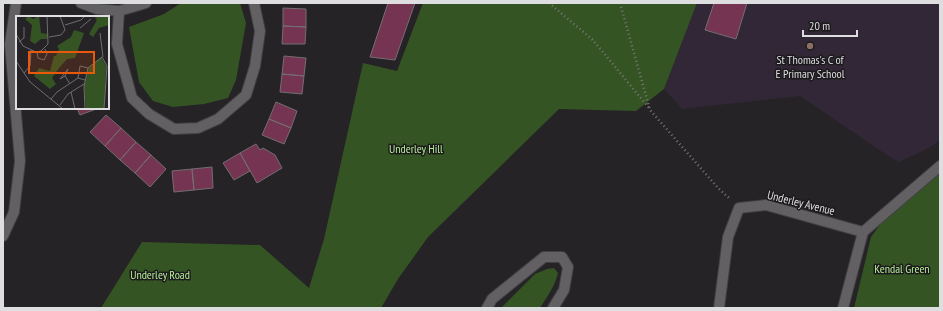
<svg xmlns="http://www.w3.org/2000/svg" width="943" height="311" font-family="'PT Sans Narrow',sans-serif">
<rect width="100%" height="100%" fill="#252326"/>
<path fill="#312736" d="M 697,3 L 940,3 L 940,140 L 929,148 L 899,162 L 888,156 L 800,96 L 682,109 L 664,89 Z"/>
<path fill="#355424" d="M 181,3 L 240,3 L 246,23 L 236,80 L 228,98 L 204,104 L 173,107 L 153,101 L 139,82 L 129,27 L 164,14 Z
M 423,3 L 697,3 L 664,89 L 636,111 L 559,109 L 428,237 L 398,279 L 381,308 L 101,308 L 142,242 L 260,245 L 309,288 L 324,239 L 363,63 L 397,71 Z
M 940,173 L 940,308 L 854,308 L 871,237 L 884,219 Z
M 554,268 L 558,273 C 555,286 547,297 540,308 L 501,308 L 535,274 L 547,269 Z"/>
<path fill="#753452" stroke="#736e70" d="M 388,3 L 415,3 L 395,60 L 370,57 Z
M 714,3 L 747,3 L 736,39 L 705,30 Z
M 283,8 L 306,9 L 306,27 L 283,26 Z
M 283,26 L 306,27 L 305,44 L 282,44 Z
M 284,56 L 306,58 L 304,76 L 282,74 Z
M 282,74 L 304,76 L 302,94 L 280,92 Z
M 276,102 L 297,111 L 291,128 L 269,119 Z
M 77,108 L 99,108 L 80,115 Z
M 106,115 L 121,128 L 105,146 L 90,132 Z
M 269,119 L 291,128 L 284,144 L 262,135 Z
M 121,128 L 136,142 L 120,160 L 105,146 Z
M 136,142 L 151,155 L 135,173 L 120,160 Z
M 256,144 L 260,150 L 263,148 L 275,155 L 282,168 L 257,183 L 240,153 Z
M 240,153 L 250,171 L 234,180 L 223,163 Z
M 151,155 L 166,169 L 150,187 L 135,173 Z
M 212,167 L 213,188 L 194,190 L 192,169 Z
M 192,169 L 194,190 L 174,192 L 172,171 Z"/>
<g fill="none" stroke-linecap="round" stroke-linejoin="round">
<g stroke="#403f41" stroke-width="12">
<path id="minor" d="M 81,3 L 97,9 L 119,11 L 146,3
M 119,11 L 117,44 L 132,98 L 149,114 L 174,129 L 198,128 L 218,119 L 246,95 L 255,66 L 260,31 L 254,3
M 3,236 L 14,212 L 20,161 L 10,44 L 16,3
M 487,308 L 492,299 L 544,257 L 562,257 L 568,267 L 564,290 L 553,308
M 719,308 L 728,237 L 739,208 L 766,205 L 863,232
M 843,308 L 863,232 L 940,166"/>
</g>
<path stroke="#787779" stroke-width="2.5" stroke-dasharray="1 3" stroke-linecap="butt" d="M 549,3 L 593,40 L 649,108
M 620,3 L 650,110 L 718,188 L 729,198"/>
<use href="#minor" stroke="#626063" stroke-width="10"/>
</g>
<circle fill="#8d6e63" stroke="#1c1a1c" stroke-width="1.5" cx="810" cy="46" r="4"/>
<g text-anchor="middle" stroke-width="3" stroke-linejoin="round" paint-order="stroke">
<g font-size="12" fill="#dedddf" stroke="#1c1a1c">
<text x="810" y="64">St Thomas's C of<tspan x="810" dy="14">E Primary School</tspan></text>
</g>
<g font-size="12" fill="#b3ed97" stroke="#1c1a1c">
<text x="416" y="153">Underley Hill</text>
<text x="902" y="273">Kendal Green</text>
<text x="160" y="279">Underley Road</text>
</g>
<g font-size="12" fill="#dedddf" stroke="#1c1a1c">
<text transform="translate(801 203) rotate(14)" y="4">Underley Avenue</text>
</g>
</g>
<g transform="translate(16 16)">
<rect width="93" height="93" fill="#252326"/>
<path d="M 13,0 L 17,3 L 23,0 L 25,17 L 32,18 L 31,23 L 25,23 L 19,28 L 14,25 L 16,9 L 9,3 ZM 83,0 L 93,0 L 93,9 L 83,12 L 77,21 L 73,18 L 81,4 L 79,2 ZM 58,14 L 68,17 L 59,42 L 51,43 L 43,52 L 36,62 L 40,68 L 34,73 L 18,60 L 23,52 L 34,55 L 38,40 L 40,40 L 43,33 L 41,30 L 55,21 ZM 85,41 L 90,50 L 88,93 L 70,93 L 68,70 L 73,52 Z" fill="#355424"/>
<path fill="none" stroke="#6f6d70" stroke-width="1" d="M 49,9 L 65,4 L 69,0M 64,12 L 75,3M 84,17 L 87,41M 0,18 L 7,30 L 20,36 L 25,35 L 32,28 L 31,0M 33,21 L 45,19 L 49,14 L 44,0M 3,26 L 8,22 L 8,11M 21,36 L 22,42 L 28,44 L 31,38 L 29,33M 0,45 L 14,66 L 47,93M 8,57 L 14,50 L 15,34M 49,60 L 44,63 L 52,53 L 49,60 L 54,68M 62,62 L 64,50 L 72,52M 55,76 L 59,93M 35,83 L 41,76 L 62,62 L 69,64M 44,89 L 52,78 L 68,68M 69,93 L 68,70 L 72,52 L 86,41 L 91,50 L 88,93"/>
<path fill="#e8590c" fill-opacity="0.15" stroke="#e8590c" stroke-width="2" d="M 13,36 L 78,36 L 78,57 L 13,57 Z"/>
<rect width="93" height="93" fill="none" stroke="#dedddf" stroke-width="2"/>
</g>
<rect width="943" height="311" fill="none" stroke="#dedddf" stroke-width="8"/>
<path d="M803 30v6h54v-6" fill="none" stroke="#dedddf" stroke-width="2"/>
<text x="809" y="30" font-size="12" fill="#dedddf" stroke="#1c1a1c" stroke-width="3" paint-order="stroke">20 m</text>
</svg>
